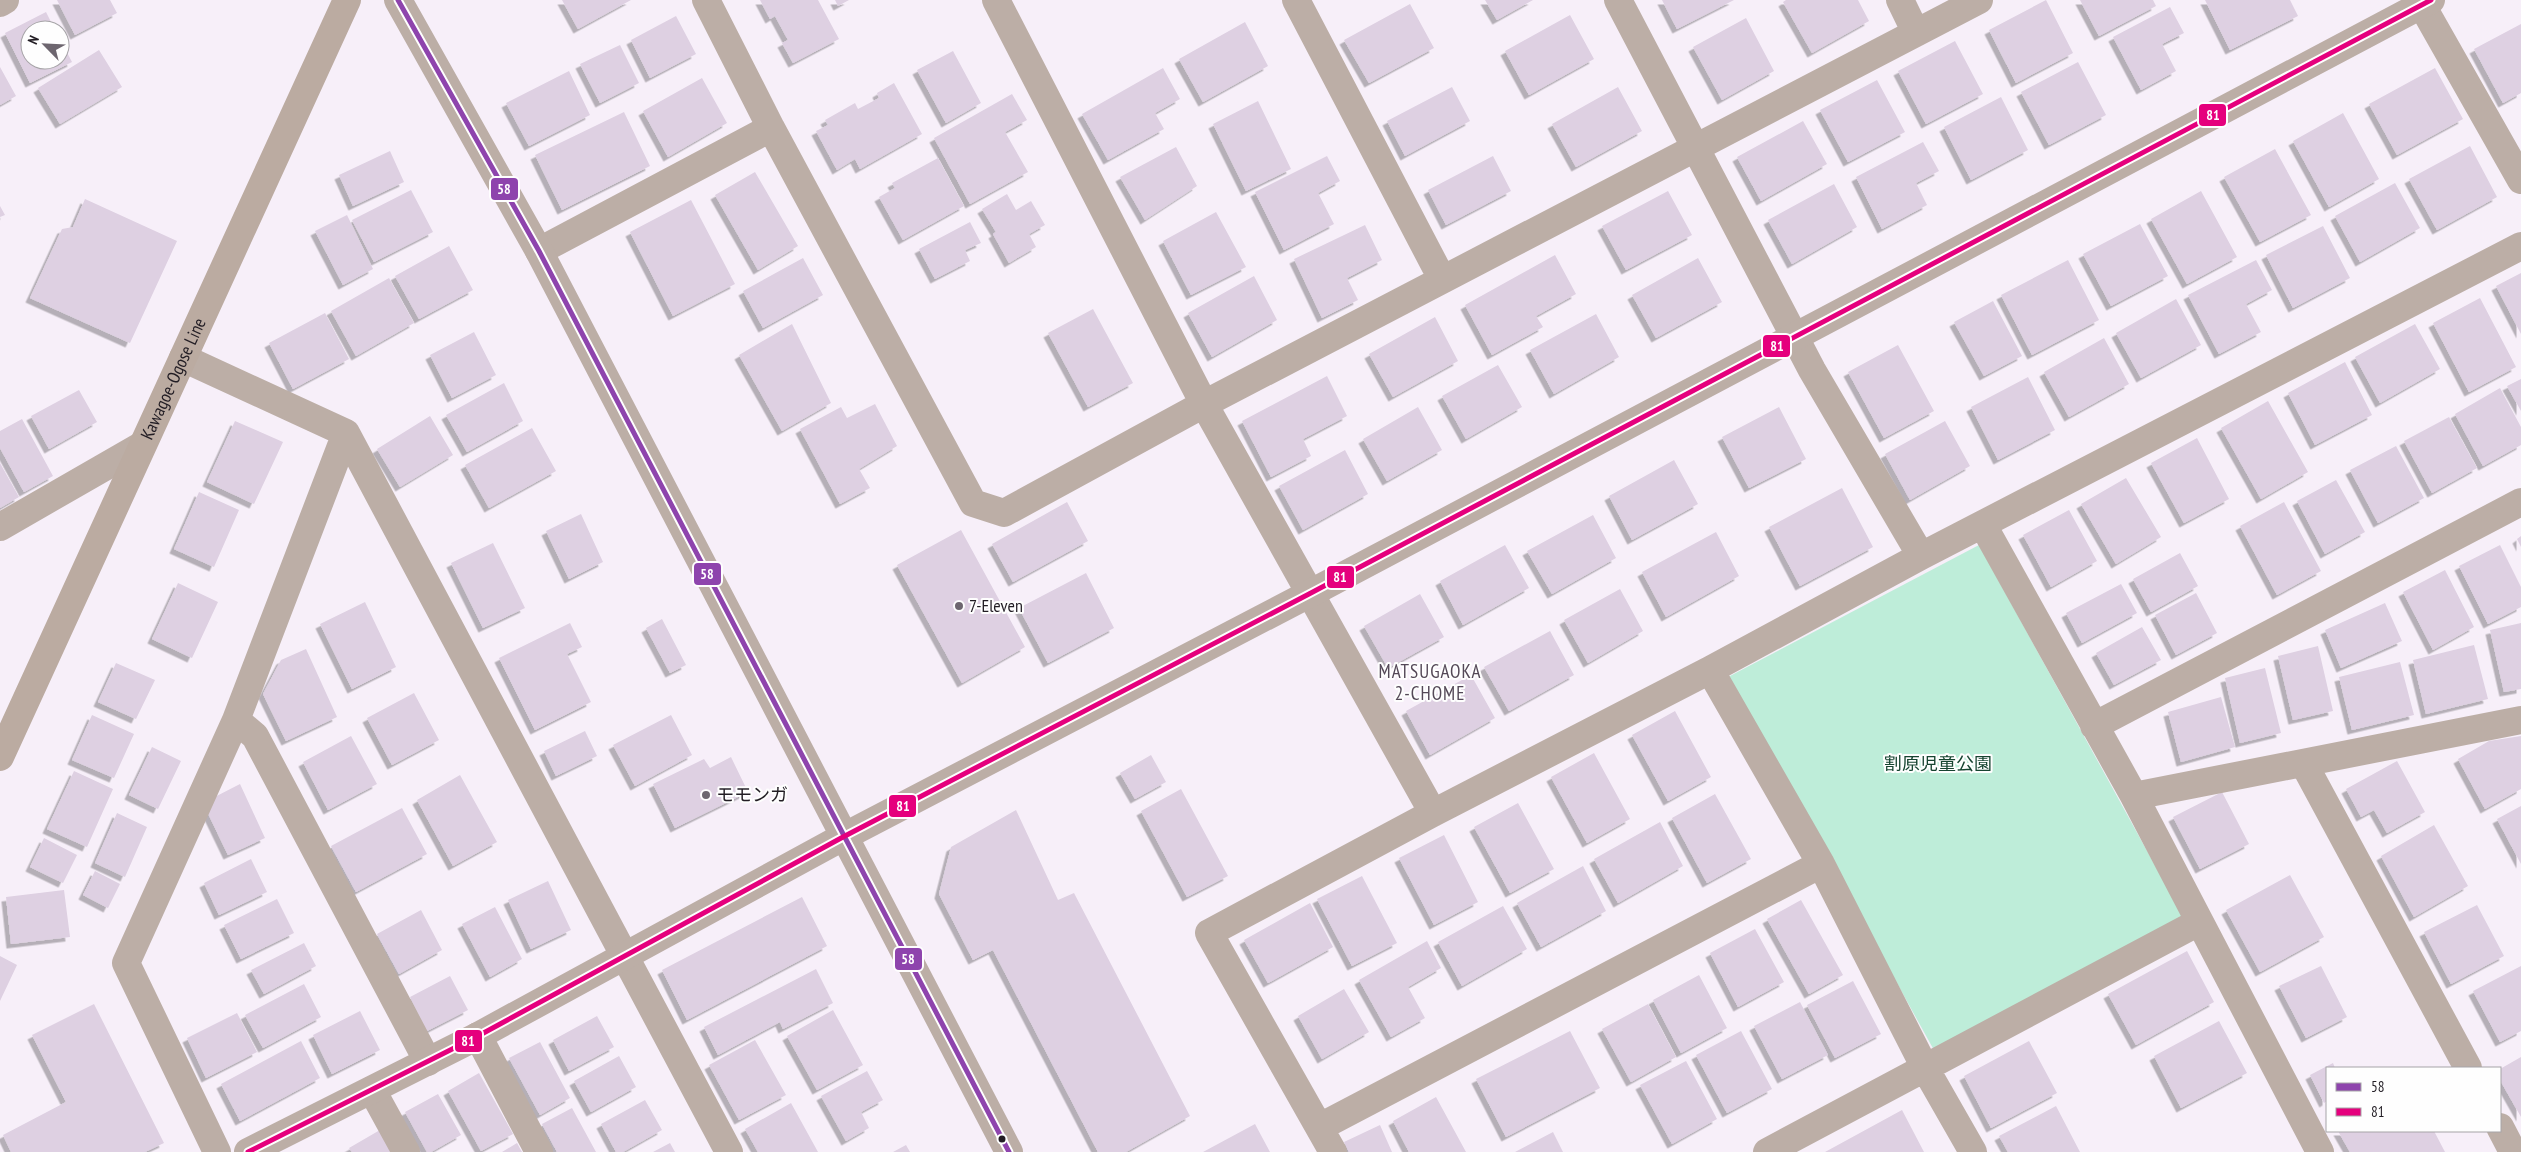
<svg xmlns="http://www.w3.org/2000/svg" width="2521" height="1152" font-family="'PT Sans Narrow','Noto Sans JP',sans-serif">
<defs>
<filter id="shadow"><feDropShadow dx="-4.5" dy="4.5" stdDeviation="0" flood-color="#0004"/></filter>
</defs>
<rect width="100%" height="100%" fill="#f7eff9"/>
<path fill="#beedd9" d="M 1979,545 L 2185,920 L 1935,1052 L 1728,677 Z"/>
<path fill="#ded0e2" filter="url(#shadow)" d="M 57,0 L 110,0 L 117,13 L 75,35 Z
M 562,0 L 631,0 L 578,29 Z
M 760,0 L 818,0 L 839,39 L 793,63 L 782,43 L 788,40 L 775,16 L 770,19 Z
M 835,0 L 849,0 L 838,6 Z
M 1485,0 L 1533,0 L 1497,20 Z
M 1662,0 L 1734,0 L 1677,29 Z
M 1786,0 L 1858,0 L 1869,21 L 1812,53 L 1783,2 Z
M 2046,0 L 2073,53 L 2016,83 L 1989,30 Z
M 2080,0 L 2153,0 L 2156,6 L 2099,36 Z
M 2205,0 L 2290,0 L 2298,16 L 2230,50 Z
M 1410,4 L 1434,48 L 1369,83 L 1344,40 Z
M 2170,7 L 2184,33 L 2162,44 L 2176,71 L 2141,90 L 2113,37 Z
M 46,12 L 55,30 L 30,30 L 30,60 L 60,60 L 60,39 L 72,62 L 30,83 L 5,33 Z
M 1570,15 L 1594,59 L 1529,95 L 1505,51 Z
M 676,16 L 696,54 L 650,78 L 631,40 Z
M 1746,18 L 1774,71 L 1722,100 L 1693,47 Z
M 1245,22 L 1268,66 L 1203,102 L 1179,59 Z
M 2521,24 L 2521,93 L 2503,103 L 2474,49 Z
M 1955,41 L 1983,94 L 1926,124 L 1898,71 Z
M 620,45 L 639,83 L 600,103 L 580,64 Z
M 99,50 L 122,87 L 60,124 L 38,88 Z
M 953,51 L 981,103 L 946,123 L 917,70 Z
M 2078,62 L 2106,115 L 2049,145 L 2021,92 Z
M 0,67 L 16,96 L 0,105 Z
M 1163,68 L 1180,99 L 1155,113 L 1164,129 L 1108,160 L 1082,114 Z
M 2435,68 L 2463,119 L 2397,155 L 2369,104 Z
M 569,71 L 590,115 L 529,146 L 506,103 Z
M 702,78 L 727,123 L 668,157 L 643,111 Z
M 1877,80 L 1905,132 L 1848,162 L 1820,110 Z
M 894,83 L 922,134 L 860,169 L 855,159 L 837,170 L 816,131 L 828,125 L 825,120 L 855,103 L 858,109 L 879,98 L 877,93 Z
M 1452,87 L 1470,121 L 1405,156 L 1387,121 Z
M 1618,87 L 1642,131 L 1576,167 L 1552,124 Z
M 1012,94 L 1027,120 L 1005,132 L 1028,172 L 970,204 L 934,138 Z
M 2001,97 L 2028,150 L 1971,180 L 1944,127 Z
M 1258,101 L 1291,169 L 1246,191 L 1213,124 Z
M 624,112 L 650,166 L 562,210 L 535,155 Z
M 2343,113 L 2379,179 L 2329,207 L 2293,141 Z
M 1803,121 L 1827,164 L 1761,201 L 1737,157 Z
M 1923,142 L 1939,171 L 1916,183 L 1927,205 L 1882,229 L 1856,177 Z
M 2470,146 L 2497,197 L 2437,230 L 2409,179 Z
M 1176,147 L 1197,186 L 1145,220 L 1120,177 Z
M 2275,149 L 2311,215 L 2260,242 L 2224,177 Z
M 390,151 L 404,182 L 353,206 L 339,175 Z
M 1327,156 L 1340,181 L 1318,193 L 1334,224 L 1284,250 L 1255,192 Z
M 1493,156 L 1511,191 L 1446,225 L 1428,190 Z
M 938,158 L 964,206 L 903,240 L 879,197 L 895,188 L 892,183 Z
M 755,172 L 798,246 L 758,270 L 715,195 Z
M 2395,183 L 2420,228 L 2360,262 L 2335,216 Z
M 1834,184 L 1857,227 L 1792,264 L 1768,220 Z
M 411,190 L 433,232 L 374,262 L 352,220 Z
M 1668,191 L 1692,235 L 1626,270 L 1602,226 Z
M 2201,191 L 2237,257 L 2187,284 L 2151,219 Z
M 1007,194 L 1016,210 L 1031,201 L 1045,225 L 1029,234 L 1036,247 L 1009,263 L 993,234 L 996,232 L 982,209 Z
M 85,199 L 177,241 L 130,343 L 30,298 L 62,229 L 73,227 Z
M 691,200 L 735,284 L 673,316 L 630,232 Z
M 0,206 L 5,215 L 0,217 Z
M 1216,212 L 1246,267 L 1191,295 L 1163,241 Z
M 347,215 L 373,269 L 343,285 L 315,231 Z
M 970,222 L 981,243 L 965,250 L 970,261 L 935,279 L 919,249 Z
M 2140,224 L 2168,276 L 2111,306 L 2083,254 Z
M 1365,225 L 1382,260 L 1347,278 L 1358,300 L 1322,318 L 1294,259 Z
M 2323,226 L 2350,278 L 2293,308 L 2266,255 Z
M 449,246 L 473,290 L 419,319 L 395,276 Z
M 1555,255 L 1576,294 L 1536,316 L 1543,327 L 1492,355 L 1465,305 Z
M 803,258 L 823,295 L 763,328 L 743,291 Z
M 1698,258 L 1722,302 L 1656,338 L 1632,295 Z
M 2068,260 L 2099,320 L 2032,355 L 2001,295 Z
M 2256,260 L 2272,290 L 2246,304 L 2261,332 L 2219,354 L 2188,295 Z
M 2521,273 L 2521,334 L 2496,286 Z
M 1254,276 L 1277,320 L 1212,357 L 1188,313 Z
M 389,278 L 414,323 L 356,356 L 331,311 Z
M 2480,298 L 2516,367 L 2469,392 L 2433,323 Z
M 2176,299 L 2201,345 L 2141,378 L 2116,333 Z
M 1993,301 L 2022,356 L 1984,376 L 1954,322 Z
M 1093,309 L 1133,383 L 1088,407 L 1048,333 Z
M 325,313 L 349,359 L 293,389 L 269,343 Z
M 1596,314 L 1619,357 L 1554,394 L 1530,350 Z
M 1435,317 L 1458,361 L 1393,397 L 1369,354 Z
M 792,324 L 831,403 L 782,431 L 739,355 Z
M 2415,324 L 2440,369 L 2380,403 L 2355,357 Z
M 474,332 L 496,375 L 452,398 L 430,355 Z
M 2104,338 L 2129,384 L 2069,417 L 2044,372 Z
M 1898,345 L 1934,411 L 1884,438 L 1848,372 Z
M 2345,362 L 2372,415 L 2315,445 L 2288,393 Z
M 1498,365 L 1522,407 L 1466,439 L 1442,396 Z
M 1327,376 L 1347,416 L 1303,439 L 1311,456 L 1271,477 L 1242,421 Z
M 2028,377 L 2055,430 L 1998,460 L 1971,407 Z
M 2521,379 L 2521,411 L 2507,386 Z
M 504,383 L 523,421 L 467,452 L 446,415 Z
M 2500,388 L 2521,427 L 2521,445 L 2483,466 L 2455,414 Z
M 79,390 L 97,422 L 49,449 L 31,416 Z
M 2268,401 L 2308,472 L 2261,499 L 2221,428 Z
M 875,404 L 897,446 L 859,469 L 870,488 L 840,504 L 800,429 L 841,407 L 847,418 Z
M 1418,407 L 1442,450 L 1387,481 L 1363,439 Z
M 1779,407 L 1806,459 L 1749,488 L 1722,437 Z
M 430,416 L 453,455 L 400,487 L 377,449 Z
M 2449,417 L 2477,468 L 2432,493 L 2404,441 Z
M 22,419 L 53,476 L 24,492 L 0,448 L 0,431 Z
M 235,421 L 283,442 L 254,504 L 207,482 Z
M 1945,421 L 1970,466 L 1910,500 L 1885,454 Z
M 532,428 L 556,471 L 489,508 L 465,465 Z
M 2197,438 L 2229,499 L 2184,523 L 2151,463 Z
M 2396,446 L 2424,498 L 2378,523 L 2350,470 Z
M 1345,450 L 1368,494 L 1303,530 L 1279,486 Z
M 1674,460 L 1698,504 L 1632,540 L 1609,496 Z
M 0,463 L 19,497 L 0,508 Z
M 2126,478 L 2161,537 L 2116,564 L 2081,504 Z
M 2336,480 L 2365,532 L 2325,554 L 2297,501 Z
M 1842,488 L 1873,547 L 1800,586 L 1769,527 Z
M 199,492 L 239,510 L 214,567 L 174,549 Z
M 1067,502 L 1088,541 L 1013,582 L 992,544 Z
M 2284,502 L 2321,571 L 2277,595 L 2240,526 Z
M 2069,510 L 2097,561 L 2051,587 L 2023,535 Z
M 581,514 L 603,562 L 569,579 L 546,531 Z
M 1593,515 L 1616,558 L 1552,594 L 1527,551 Z
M 961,530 L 1025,647 L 962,683 L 897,565 Z
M 1716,532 L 1739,576 L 1666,617 L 1642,572 Z
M 2521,536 L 2521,547 L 2517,539 Z
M 493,543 L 525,608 L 483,628 L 451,563 Z
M 1505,545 L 1529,588 L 1463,625 L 1440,581 Z
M 2500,545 L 2521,587 L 2521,607 L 2488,624 L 2459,566 Z
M 2180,553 L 2198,586 L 2151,612 L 2133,579 Z
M 2445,570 L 2474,627 L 2433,650 L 2403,592 Z
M 1086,573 L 1114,628 L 1048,663 L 1019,608 Z
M 178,583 L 218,602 L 192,658 L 152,639 Z
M 2121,584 L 2137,613 L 2082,643 L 2066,613 Z
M 1620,589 L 1643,631 L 1588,663 L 1564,620 Z
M 2196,593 L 2217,633 L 2176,655 L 2155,615 Z
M 1420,594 L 1444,637 L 1388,668 L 1364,626 Z
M 365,602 L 396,667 L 352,689 L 320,624 Z
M 2385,603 L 2402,641 L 2341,668 L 2325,630 Z
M 662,619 L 686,665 L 670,673 L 646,628 Z
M 570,623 L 582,647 L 567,654 L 591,702 L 535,730 L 499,658 Z
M 2521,623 L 2521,689 L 2504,692 L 2490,630 Z
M 2142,627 L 2161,660 L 2114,685 L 2096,653 Z
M 1550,631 L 1574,675 L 1509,711 L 1484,667 Z
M 2474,645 L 2488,699 L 2426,714 L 2413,660 Z
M 2318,646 L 2333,711 L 2293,720 L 2278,656 Z
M 306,649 L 337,717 L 286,741 L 263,694 L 281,660 Z
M 2400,662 L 2414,715 L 2352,730 L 2339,677 Z
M 116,663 L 155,680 L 136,719 L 98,702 Z
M 2265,668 L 2281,733 L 2240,743 L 2225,678 Z
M 1471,675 L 1495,718 L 1430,755 L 1406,711 Z
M 414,693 L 439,740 L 392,765 L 367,718 Z
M 2221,697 L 2235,747 L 2181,762 L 2168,712 Z
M 1675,711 L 1711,777 L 1668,801 L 1632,735 Z
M 92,715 L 134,734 L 114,778 L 72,760 Z
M 671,715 L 692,755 L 635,786 L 613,745 Z
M 585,731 L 597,756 L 556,776 L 544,751 Z
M 351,736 L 377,784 L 328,810 L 303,762 Z
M 2521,736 L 2521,789 L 2485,809 L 2458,759 L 2489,741 Z
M 152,747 L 181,761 L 158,809 L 129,795 Z
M 1594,753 L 1630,819 L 1587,843 L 1551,777 Z
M 1151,755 L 1166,782 L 1135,799 L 1120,773 Z
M 731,757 L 748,792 L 675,828 L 653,784 L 704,759 L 710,768 Z
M 2397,761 L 2425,812 L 2387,833 L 2374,810 L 2361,817 L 2346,789 Z
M 74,771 L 113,789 L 87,847 L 47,829 Z
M 460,775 L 497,842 L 453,866 L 417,800 Z
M 240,784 L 265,838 L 228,855 L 203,803 Z
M 1181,789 L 1228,876 L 1187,897 L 1141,811 Z
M 2222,792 L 2249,844 L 2200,869 L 2173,817 Z
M 1715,794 L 1751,859 L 1707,883 L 1672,818 Z
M 1518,803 L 1554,869 L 1510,893 L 1474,827 Z
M 2521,806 L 2521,864 L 2497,819 Z
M 402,808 L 427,854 L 356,892 L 331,846 Z
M 1016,810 L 1058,900 L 1074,893 L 1190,1116 L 1126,1152 L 1098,1152 L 993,950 L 973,960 L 939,894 L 951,847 Z
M 117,813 L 147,827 L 125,877 L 95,863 Z
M 1660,822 L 1683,866 L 1618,903 L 1594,859 Z
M 2434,825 L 2468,886 L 2414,917 L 2381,856 Z
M 1444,835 L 1478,902 L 1434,925 L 1399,858 Z
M 44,838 L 77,855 L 63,883 L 30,867 Z
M 251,859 L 267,892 L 219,915 L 204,883 Z
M 1583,866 L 1606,911 L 1541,947 L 1517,903 Z
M 95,871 L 120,884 L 108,908 L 83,895 Z
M 2290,875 L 2324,937 L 2260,972 L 2226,910 Z
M 1362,876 L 1397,943 L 1352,966 L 1317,899 Z
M 548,881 L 571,930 L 531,949 L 508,900 Z
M 64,890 L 70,937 L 11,944 L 6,897 Z
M 802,897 L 827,946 L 687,1020 L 662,970 Z
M 277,899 L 294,933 L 241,959 L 224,925 Z
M 1801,900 L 1843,975 L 1809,994 L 1767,919 Z
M 1310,903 L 1333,947 L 1268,983 L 1244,940 Z
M 2477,905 L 2504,956 L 2451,984 L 2424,932 Z
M 1503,906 L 1527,949 L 1462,986 L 1438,942 Z
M 495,907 L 522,959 L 490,977 L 462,924 Z
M 421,910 L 442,950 L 399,974 L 377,934 Z
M 1755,929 L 1784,982 L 1738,1007 L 1710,953 Z
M 1427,941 L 1441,968 L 1408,987 L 1425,1018 L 1391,1037 L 1359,980 Z
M 304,943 L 316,966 L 264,994 L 251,970 Z
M 2187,951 L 2214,1002 L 2136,1045 L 2108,994 Z
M 0,956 L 17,965 L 0,1001 Z
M 2321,966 L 2347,1017 L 2306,1038 L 2279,986 Z
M 2521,966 L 2521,1031 L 2500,1042 L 2473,991 Z
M 816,969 L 833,1003 L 783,1029 L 780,1022 L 718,1055 L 704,1027 Z
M 1699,975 L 1727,1028 L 1681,1053 L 1653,1000 Z
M 450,976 L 468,1010 L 427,1031 L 410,997 Z
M 1853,981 L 1881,1034 L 1835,1058 L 1807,1005 Z
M 304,984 L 321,1017 L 263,1048 L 245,1015 Z
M 1344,989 L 1369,1032 L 1322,1059 L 1298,1016 Z
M 1800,1002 L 1828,1055 L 1782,1079 L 1754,1026 Z
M 94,1004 L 164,1143 L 145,1152 L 11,1152 L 3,1135 L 66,1102 L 32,1035 Z
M 1648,1004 L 1676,1057 L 1631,1082 L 1602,1029 Z
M 833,1010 L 863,1065 L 817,1090 L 787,1036 Z
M 360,1011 L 380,1050 L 332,1074 L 313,1035 Z
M 237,1013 L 257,1052 L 206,1078 L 187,1038 Z
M 597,1016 L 614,1047 L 569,1071 L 553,1040 Z
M 2219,1021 L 2247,1073 L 2181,1108 L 2154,1056 Z
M 1570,1031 L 1600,1088 L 1506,1137 L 1476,1079 Z
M 1741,1031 L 1772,1089 L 1727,1113 L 1696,1055 Z
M 755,1040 L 786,1095 L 739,1120 L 709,1065 Z
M 301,1041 L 320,1078 L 240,1121 L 221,1084 Z
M 2029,1041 L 2057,1093 L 1991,1128 L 1964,1076 Z
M 540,1042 L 570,1098 L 540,1115 L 509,1058 Z
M 619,1056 L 636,1087 L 591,1112 L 574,1081 Z
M 2521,1057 L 2521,1117 L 2500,1080 L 2500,1069 Z
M 1686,1061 L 1717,1119 L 1672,1144 L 1640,1085 Z
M 2333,1063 L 2335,1068 L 2327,1068 L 2327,1101 L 2324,1103 L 2310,1075 Z
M 867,1071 L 883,1100 L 861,1112 L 869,1128 L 846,1141 L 821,1096 Z
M 479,1073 L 513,1134 L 481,1151 L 448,1091 Z
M 438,1094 L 461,1135 L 431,1152 L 427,1152 L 405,1112 Z
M 1436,1097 L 1466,1152 L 1409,1152 L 1393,1121 Z
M 645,1100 L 662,1130 L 623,1152 L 616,1152 L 601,1124 Z
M 791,1103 L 818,1152 L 758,1152 L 745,1129 Z
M 2056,1106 L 2080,1152 L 2008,1152 L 1999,1136 Z
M 572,1108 L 596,1152 L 557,1152 L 542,1124 Z
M 1902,1110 L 1924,1152 L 1825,1152 Z
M 1255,1124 L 1270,1152 L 1203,1152 Z
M 1380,1125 L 1392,1152 L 1349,1152 L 1344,1142 Z
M 380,1130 L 393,1152 L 352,1152 L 349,1148 Z
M 2338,1131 L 2434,1131 L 2445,1152 L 2350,1152 Z
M 1553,1132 L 1563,1152 L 1515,1152 Z
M 517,1143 L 522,1152 L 502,1152 Z
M 670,1143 L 675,1152 L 653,1152 Z
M 906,1145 L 910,1152 L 893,1152 Z"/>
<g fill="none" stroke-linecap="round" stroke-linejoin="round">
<path stroke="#bcaea6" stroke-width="28" d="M 706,0 L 771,128 L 973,503 L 1004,513 L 1204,404 L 1979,0
M 996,0 L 1204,404 L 1433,813
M 1296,0 L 1442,279
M 1618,0 L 1812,370 L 1921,556
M 1900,0 L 1916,33
M 2419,0 L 2521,180
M 0,3 L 5,0
M 539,251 L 771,128
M 183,358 L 346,433 L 729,1152
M 1983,525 L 2134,796 L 2320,1152
M 0,527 L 141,446
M 1710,670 L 1821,864 L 1925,1068 L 1973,1152
M 236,720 L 255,736 L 428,1062
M 2094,726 L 2521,502
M 2304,764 L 2468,1068
M 2134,796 L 2521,720
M 478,1036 L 539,1152
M 372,1090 L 406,1152
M 1320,1127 L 1821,864
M 2500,1127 L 2513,1152
M 217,1152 L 126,963 L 236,720 L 346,433
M 1333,1152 L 1209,933 L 1433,813 L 1710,670 L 1921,556 L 2521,246
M 1767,1152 L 2199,922"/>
<path stroke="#bcaea6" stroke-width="28" d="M 398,0 L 539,251 L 1009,1152
M 248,1152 L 478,1036 L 843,837 L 1309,594 L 2431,0"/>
<path stroke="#bbaba1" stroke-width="28" id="s1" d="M 0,757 L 347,0"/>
<g stroke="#fefefe" stroke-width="9">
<path id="bus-1" d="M 398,0 L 539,251 L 1009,1152"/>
</g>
<g stroke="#fefefe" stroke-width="9">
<path id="bus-2" d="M 248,1152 L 478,1036 L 843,837 L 1309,594 L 2431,0"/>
</g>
<use href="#bus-1" stroke="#8e44ad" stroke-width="5"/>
<use href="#bus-2" stroke="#e5007d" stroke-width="5"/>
</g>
<g fill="#6d666f" stroke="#fefefe" stroke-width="2">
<circle cx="959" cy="606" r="5"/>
<circle cx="706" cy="795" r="5"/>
</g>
<circle fill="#221d24" stroke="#fefefe" stroke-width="2" cx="1002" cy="1139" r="4.5"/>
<g text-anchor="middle" stroke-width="4" stroke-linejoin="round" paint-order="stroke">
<g font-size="18" fill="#221d24" stroke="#fefefe">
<text dy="6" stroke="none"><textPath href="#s1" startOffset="416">Kawagoe-Ogose Line</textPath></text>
</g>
<g font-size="18" fill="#221d24" stroke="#fefefe" text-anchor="start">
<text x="969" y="612">7-Eleven</text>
<text x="716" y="801">モモンガ</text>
</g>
<g font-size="18" fill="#164430" stroke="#fefefe">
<text x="1938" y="770">割原児童公園</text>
</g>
<g font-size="19" letter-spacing="1" fill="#544857" stroke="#fefefe">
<text x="1430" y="678">MATSUGAOKA<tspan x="1430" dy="22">2-CHOME</tspan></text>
</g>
</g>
<g stroke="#fefefe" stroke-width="2">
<rect x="2198" y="103" width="29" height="24" rx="5" fill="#e5007d"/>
<rect x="490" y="177" width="29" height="24" rx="5" fill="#8e44ad"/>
<rect x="1762" y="334" width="29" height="24" rx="5" fill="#e5007d"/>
<rect x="693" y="562" width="29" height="24" rx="5" fill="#8e44ad"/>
<rect x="1326" y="565" width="29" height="24" rx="5" fill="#e5007d"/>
<rect x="888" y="794" width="29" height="24" rx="5" fill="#e5007d"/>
<rect x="894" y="947" width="29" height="24" rx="5" fill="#8e44ad"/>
<rect x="454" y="1029" width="29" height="24" rx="5" fill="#e5007d"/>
</g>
<g font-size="14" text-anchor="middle" font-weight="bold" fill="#fff">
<text x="2213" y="120">81</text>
<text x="504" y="194">58</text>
<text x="1777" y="351">81</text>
<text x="707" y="579">58</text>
<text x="1340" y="582">81</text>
<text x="903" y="811">81</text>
<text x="908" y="964">58</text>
<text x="468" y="1046">81</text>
</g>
<rect x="2326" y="1067" width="175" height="65" fill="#fefefe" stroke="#a6a4a7"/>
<rect x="2336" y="1083" width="25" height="8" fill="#8e44ad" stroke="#a6a4a7"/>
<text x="2371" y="1092" font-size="15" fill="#221d24">58</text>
<rect x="2336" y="1108" width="25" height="8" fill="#e5007d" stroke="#a6a4a7"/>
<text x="2371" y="1117" font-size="15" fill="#221d24">81</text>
<g transform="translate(45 45) rotate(294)"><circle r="24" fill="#fefefe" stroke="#a6a4a7"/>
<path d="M0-4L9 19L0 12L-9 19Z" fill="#6d666f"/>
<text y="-8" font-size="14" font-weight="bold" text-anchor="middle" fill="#221d24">N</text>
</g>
</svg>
